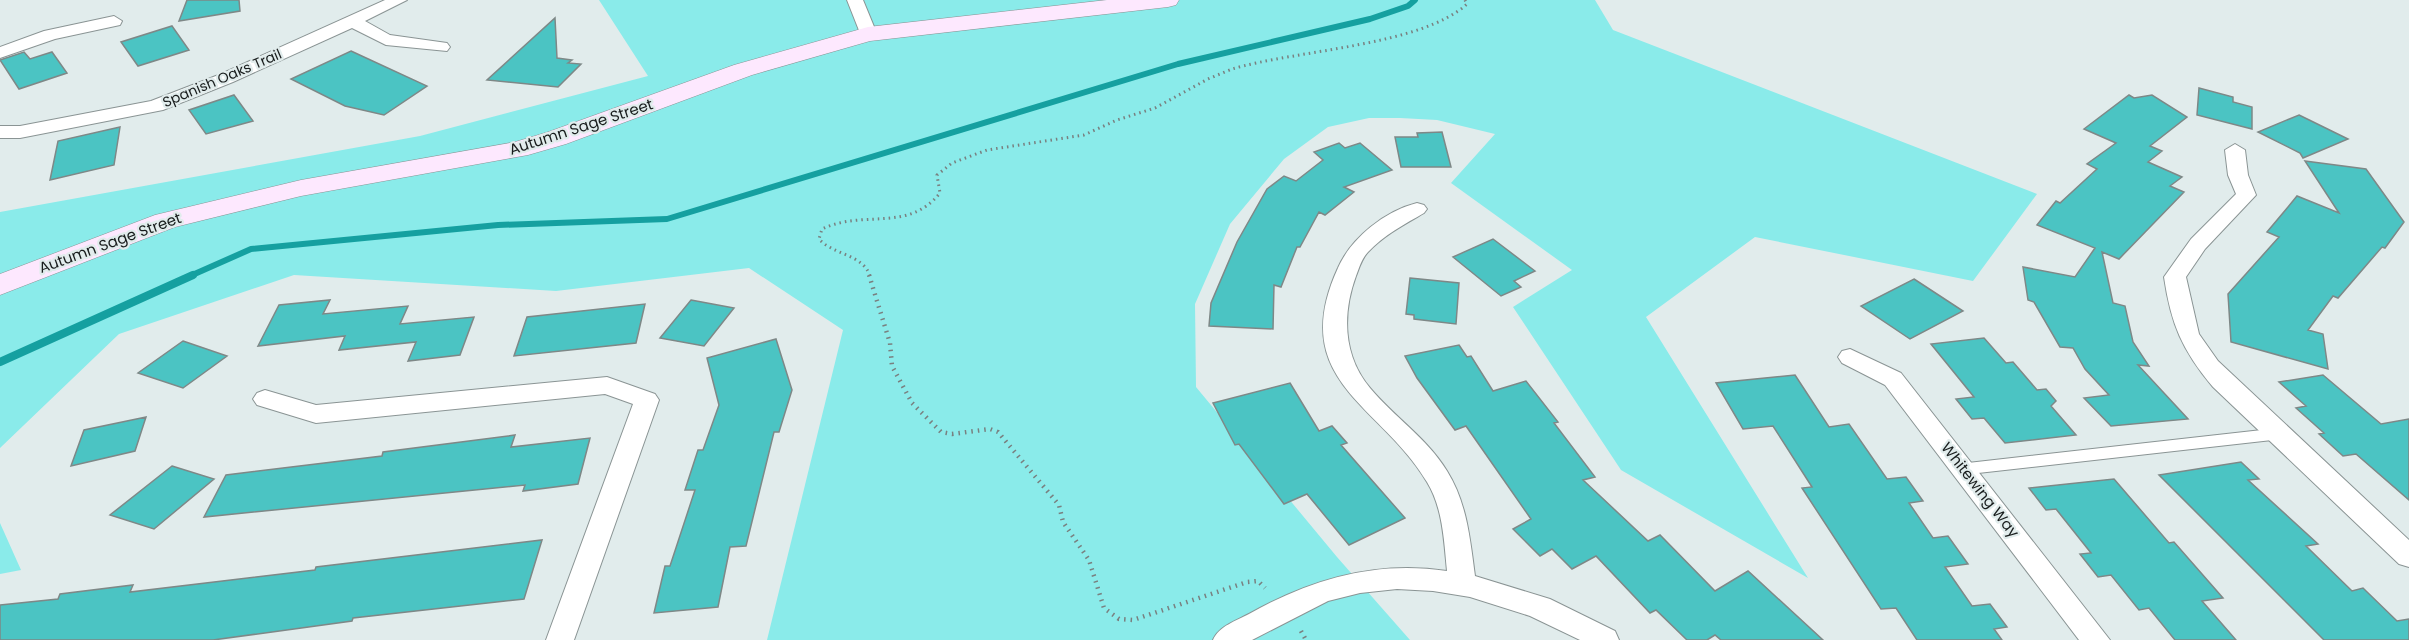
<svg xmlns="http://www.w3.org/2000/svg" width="2409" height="640" font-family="Poppins,sans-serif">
<rect width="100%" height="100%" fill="#e1ecec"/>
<path fill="#8aebea" d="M 599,0 L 1595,0 L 1613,30 L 2037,194 L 1973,281 L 1755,237 L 1646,317 L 1808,578 L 1621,470 L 1513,307 L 1572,270 L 1451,183 L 1495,134 L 1437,120 L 1400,118 L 1369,118 L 1328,127 L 1284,159 L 1230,224 L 1195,304 L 1196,387 L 1337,557 L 1410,640 L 767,640 L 843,330 L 749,268 L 556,291 L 294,275 L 119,334 L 0,448 L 0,212 L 420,136 L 648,76 Z
M 0,523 L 21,570 L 0,574 Z"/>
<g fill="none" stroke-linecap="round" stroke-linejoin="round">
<path stroke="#15a0a0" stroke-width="6" d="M 190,276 L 251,249 L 498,225 L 667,219 L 1178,64 L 1370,19 L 1408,6 L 1415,0"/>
<path stroke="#15a0a0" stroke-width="8" d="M 0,362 L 193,275"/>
</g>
<path fill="#4bc4c3" stroke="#7e8887" stroke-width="1.5" d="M 187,0 L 239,0 L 240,11 L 179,21 Z
M 555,18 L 557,58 L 572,60 L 568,63 L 581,64 L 558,87 L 487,80 Z
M 172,26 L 189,50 L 138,66 L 121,42 Z
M 351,51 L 427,86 L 384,115 L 345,106 L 291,79 Z
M 24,52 L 30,59 L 52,52 L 67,73 L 19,89 L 0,60 Z
M 2199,88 L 2233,97 L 2233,102 L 2252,107 L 2252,129 L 2197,115 Z
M 234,95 L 253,121 L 206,134 L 189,110 Z
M 2129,95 L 2134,98 L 2152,95 L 2187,117 L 2150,146 L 2162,151 L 2148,162 L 2182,177 L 2170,186 L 2184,192 L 2119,259 L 2102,252 L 2113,303 L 2125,306 L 2133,342 L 2149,366 L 2138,365 L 2188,419 L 2111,426 L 2084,398 L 2109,395 L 2085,369 L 2073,348 L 2060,347 L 2034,302 L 2028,300 L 2023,267 L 2075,277 L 2095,248 L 2037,225 L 2056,201 L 2060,203 L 2097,169 L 2087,164 L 2116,143 L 2084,129 Z
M 2299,115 L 2348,139 L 2303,158 L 2300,153 L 2258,132 Z
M 120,127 L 114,165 L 50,180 L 58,141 Z
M 1442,132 L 1451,167 L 1401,167 L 1395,137 L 1418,137 L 1417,133 Z
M 1339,143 L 1345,148 L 1360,143 L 1392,170 L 1344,187 L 1354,192 L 1325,215 L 1319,212 L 1300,247 L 1297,247 L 1281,287 L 1274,285 L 1273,329 L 1209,326 L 1211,303 L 1237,242 L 1267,189 L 1284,176 L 1296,181 L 1323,160 L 1314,152 Z
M 2305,161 L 2366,169 L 2404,222 L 2385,248 L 2382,247 L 2338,298 L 2333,296 L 2308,330 L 2323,334 L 2328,369 L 2231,342 L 2228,294 L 2279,237 L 2267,232 L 2288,207 L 2297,196 L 2339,213 Z
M 1493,239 L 1535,271 L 1514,281 L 1521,287 L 1501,296 L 1453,257 Z
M 1410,278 L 1459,283 L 1456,324 L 1414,319 L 1414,315 L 1406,314 Z
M 1914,279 L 1963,311 L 1910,339 L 1861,306 Z
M 330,300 L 323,314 L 408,306 L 400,324 L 474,317 L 460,355 L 408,361 L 416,342 L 339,350 L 345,336 L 258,346 L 279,305 Z
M 691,300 L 734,308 L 704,346 L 660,338 Z
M 645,304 L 636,343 L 514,356 L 527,317 Z
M 1984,338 L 2006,363 L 2013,362 L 2037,390 L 2046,389 L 2056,401 L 2051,406 L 2076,435 L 2005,443 L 1984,418 L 1972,419 L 1956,399 L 1974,397 L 1931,344 Z
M 776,339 L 792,390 L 779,432 L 774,432 L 746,546 L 730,547 L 718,607 L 654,613 L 665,566 L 670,566 L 695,490 L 685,490 L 698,450 L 703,450 L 719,405 L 707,358 Z
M 183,341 L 227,356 L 183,388 L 138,373 Z
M 1459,345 L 1467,357 L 1471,356 L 1493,391 L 1526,381 L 1558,422 L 1554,423 L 1595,477 L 1583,480 L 1648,541 L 1660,535 L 1715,591 L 1748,571 L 1823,640 L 1721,640 L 1715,635 L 1707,640 L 1687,640 L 1656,610 L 1650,613 L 1596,556 L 1572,569 L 1552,549 L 1540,556 L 1513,529 L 1531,519 L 1466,426 L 1455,430 L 1417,378 L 1405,356 Z
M 1795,375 L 1829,427 L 1849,424 L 1887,479 L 1906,477 L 1923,501 L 1909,503 L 1933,538 L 1948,536 L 1968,564 L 1945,567 L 1972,606 L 1990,604 L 2007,627 L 1994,629 L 2002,640 L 1917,640 L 1896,608 L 1881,609 L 1802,488 L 1812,487 L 1773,426 L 1743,429 L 1716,383 Z
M 2323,375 L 2381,424 L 2409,419 L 2409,500 L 2356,454 L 2343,456 L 2319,434 L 2324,433 L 2296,408 L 2306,406 L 2279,382 Z
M 1290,383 L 1319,431 L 1332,426 L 1347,443 L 1341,445 L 1405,518 L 1349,545 L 1307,494 L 1284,504 L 1239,444 L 1235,445 L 1213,403 Z
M 146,417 L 135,451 L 71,466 L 84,430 Z
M 515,435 L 511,447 L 590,438 L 578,484 L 523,491 L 525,485 L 204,517 L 226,475 L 382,456 L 383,452 Z
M 2241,462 L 2259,479 L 2248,480 L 2318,544 L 2306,546 L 2352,591 L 2363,588 L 2397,621 L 2409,619 L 2409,640 L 2324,640 L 2159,475 Z
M 172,466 L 214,479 L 154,529 L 110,515 Z
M 2114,479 L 2169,543 L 2174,542 L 2223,598 L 2202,601 L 2236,640 L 2175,640 L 2149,608 L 2139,610 L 2111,575 L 2098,577 L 2080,554 L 2091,553 L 2056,509 L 2046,510 L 2029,488 Z
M 542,540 L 524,599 L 353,618 L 352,621 L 213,640 L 0,640 L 0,605 L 58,599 L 60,594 L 133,585 L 130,592 L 315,570 L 316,567 Z"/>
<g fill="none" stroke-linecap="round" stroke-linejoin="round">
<g stroke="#8a9494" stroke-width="13">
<path id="lane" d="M 1964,469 L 2276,434"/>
</g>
<g stroke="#8a9494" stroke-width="2">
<path id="street" d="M 385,0 L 407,0 L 365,21 L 390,35 L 447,43 L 450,47 L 447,51 L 386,45 L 352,28 L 233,82 L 163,110 L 20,138 L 0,138 L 0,126 L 20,126 L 151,101 L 221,74 Z
M 847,0 L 863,0 L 877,34 L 874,38 L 862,38 Z
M 114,16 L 122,21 L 120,25 L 55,39 L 0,58 L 0,47 L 44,31 Z
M 2235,144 L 2245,150 L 2248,175 L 2256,195 L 2205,249 L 2186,277 L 2199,334 L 2218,361 L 2409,540 L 2409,567 L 2399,564 L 2213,387 C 2182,350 2171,324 2164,277 L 2191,239 L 2236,194 L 2228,175 L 2225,150 Z
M 1417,203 L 1424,205 L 1427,209 L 1424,213 C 1405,224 1384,235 1368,252 C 1362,258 1359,268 1356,276 C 1342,314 1343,356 1370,388 C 1394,417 1427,438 1447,471 C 1467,503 1470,539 1475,576 L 1550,599 L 1615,631 L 1619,640 L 1580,640 L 1530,616 L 1470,597 L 1433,591 L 1397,589 L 1360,593 L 1328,601 L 1252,640 L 1213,640 C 1219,626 1236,621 1249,614 C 1311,579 1376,560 1447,571 C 1444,541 1443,508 1427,482 C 1382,405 1286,381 1338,268 C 1351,238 1385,211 1417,203 Z
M 1850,349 L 1901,373 L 2110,640 L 2079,640 L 1885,385 L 1842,363 L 1838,357 L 1842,351 Z
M 607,377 L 655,394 L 659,400 L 574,640 L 546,640 L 633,404 L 605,394 L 316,423 L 257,405 L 253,399 L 257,393 L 265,390 L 316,405 Z"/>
</g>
<g stroke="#8a9494" stroke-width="1">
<path id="secondary" d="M 1107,0 L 1179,0 L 1176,5 L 1168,7 L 870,41 L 752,75 L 566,144 L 528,155 L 301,196 L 175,227 L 0,295 L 0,274 L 155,215 L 301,180 L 515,142 L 548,132 L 734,65 L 868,27 Z"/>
</g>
<path stroke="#798080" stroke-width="3" stroke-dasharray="1.5 4" stroke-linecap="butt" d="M 870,276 C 863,254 833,255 819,239 L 822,229 C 864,209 908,233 940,193 L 937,175 L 952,163 L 987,150 L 1084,135 L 1117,120 L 1155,108 L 1208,79 L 1232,69 C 1296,50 1421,46 1467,4 L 1465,0"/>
<path stroke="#798080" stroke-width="4.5" stroke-dasharray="1.5 5" stroke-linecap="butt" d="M 869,275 L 890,343 L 892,366 L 912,403 L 941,432 L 952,434 L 990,429 L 998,432 L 1059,505 L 1063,522 L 1089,560 L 1104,608 L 1119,619 L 1133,620 L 1247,582 L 1258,581 L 1265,588
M 1301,631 L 1306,640"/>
<use href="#lane" stroke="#fff" stroke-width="11"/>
<use href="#street" fill="#fff" fill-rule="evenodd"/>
<use href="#secondary" fill="#fde8fe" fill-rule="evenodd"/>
</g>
<g text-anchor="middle" stroke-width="4.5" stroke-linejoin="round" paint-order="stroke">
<g font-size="14" fill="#181c1c" stroke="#e1ecec">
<text transform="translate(222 78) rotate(-23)" y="5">Spanish Oaks Trail</text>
</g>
<g font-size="15" fill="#181c1c" stroke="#e1ecec">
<text transform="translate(581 127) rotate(-18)" y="5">Autumn Sage Street</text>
<text transform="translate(110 243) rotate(-20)" y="5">Autumn Sage Street</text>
<text transform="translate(1980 490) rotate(52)" y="5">Whitewing Way</text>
</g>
</g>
</svg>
